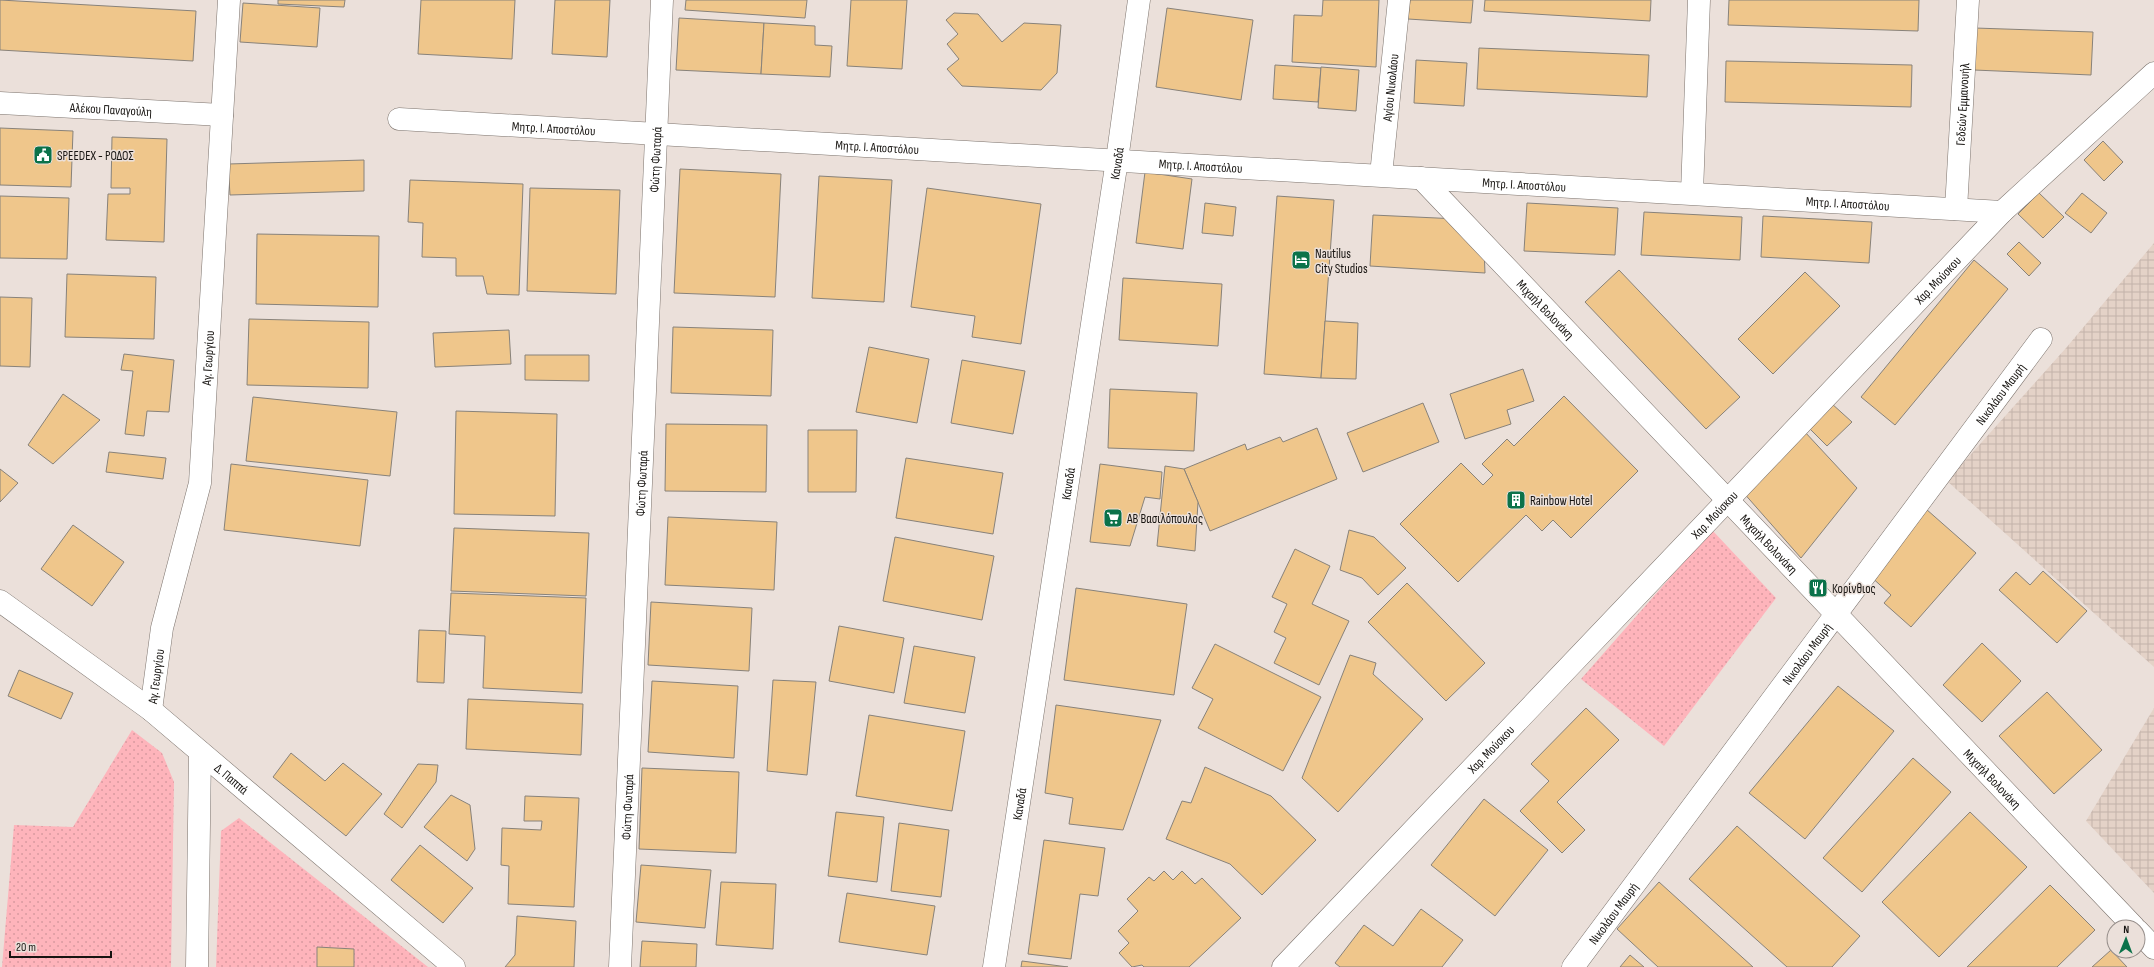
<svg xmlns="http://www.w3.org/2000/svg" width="2154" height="967" font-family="'Sofia Sans Condensed',sans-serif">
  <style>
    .industrial { fill: url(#industrial-grid) }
    .park { fill: url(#park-dots) }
    .building { fill: #efc68b; stroke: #88827a }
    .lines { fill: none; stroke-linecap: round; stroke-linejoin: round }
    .minor-casing { stroke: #7c736d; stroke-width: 23 }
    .tertiary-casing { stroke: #7c736d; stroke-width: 23 }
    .minor { stroke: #fff; stroke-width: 22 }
    .tertiary { stroke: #fff; stroke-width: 22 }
    .labels { text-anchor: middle; stroke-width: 3; stroke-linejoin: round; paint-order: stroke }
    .street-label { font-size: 13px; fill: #171411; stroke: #ebe0da }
    .poi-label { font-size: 13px; fill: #171411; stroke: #ebe0da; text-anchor: start }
  </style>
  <defs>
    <pattern id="industrial-grid" width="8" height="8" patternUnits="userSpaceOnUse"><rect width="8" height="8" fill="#e4d2c7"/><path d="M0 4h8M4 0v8" fill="none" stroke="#c3b3aa"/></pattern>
    <pattern id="park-dots" width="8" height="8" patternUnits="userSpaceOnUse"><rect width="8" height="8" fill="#feb4bb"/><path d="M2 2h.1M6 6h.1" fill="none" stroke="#d99aa0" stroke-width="1.8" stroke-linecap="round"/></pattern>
  </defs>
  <rect width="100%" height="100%" fill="#ebe0da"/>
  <g class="industrial">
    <polygon points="2154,243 2154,667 1947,481 2066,348"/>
    <polygon points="2154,708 2154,893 2086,821"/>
  </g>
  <g class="park">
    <polygon points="1712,530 1776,598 1664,746 1581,679"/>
    <polygon points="132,730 162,753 174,782 171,967 2,967 14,825 73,827"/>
    <polygon points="239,818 428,967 216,967 221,831"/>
  </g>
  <g class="building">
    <polygon points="0,0 196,11 193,61 0,50"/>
    <polygon points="278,0 345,0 344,7 278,4"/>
    <polygon points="421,0 515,0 512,59 418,54"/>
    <polygon points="555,0 610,0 607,57 552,54"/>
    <polygon points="686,0 807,0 805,18 685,10"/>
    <polygon points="851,0 907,0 902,69 847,66"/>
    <polygon points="1323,0 1379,0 1376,67 1292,62 1294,15 1322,16"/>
    <polygon points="1410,0 1473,0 1471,23 1408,19"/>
    <polygon points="1485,0 1651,0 1650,21 1484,11"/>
    <polygon points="1729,0 1919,0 1918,31 1728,25"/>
    <polygon points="243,3 320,8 317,47 240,42"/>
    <polygon points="1167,8 1253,20 1241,100 1156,87"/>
    <polygon points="954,13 978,14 1002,42 1024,23 1061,25 1057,73 1041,90 962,86 947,69 959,59 947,44 958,34 946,20"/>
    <polygon points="679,18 764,23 761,74 676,70"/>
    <polygon points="764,23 815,26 815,45 832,46 830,77 761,74"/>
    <polygon points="1975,28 2093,32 2091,75 1974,70"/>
    <polygon points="1479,48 1649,55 1647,97 1477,89"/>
    <polygon points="1416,60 1467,63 1464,106 1414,103"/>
    <polygon points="1726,61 1912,65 1911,107 1725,102"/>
    <polygon points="1275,65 1321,68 1318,102 1273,99"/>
    <polygon points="1321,67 1359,70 1356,111 1318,108"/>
    <polygon points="0,128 73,131 71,187 0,185"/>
    <polygon points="112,137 167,139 164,242 106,240 108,194 130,194 130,188 111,188"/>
    <polygon points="2103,141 2123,162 2104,181 2084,160"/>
    <polygon points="364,160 364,191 230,195 228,164"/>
    <polygon points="680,169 781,174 775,297 674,293"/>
    <polygon points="1145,172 1192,179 1183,249 1136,243"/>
    <polygon points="819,176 892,180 884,302 812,298"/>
    <polygon points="410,180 523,184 519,295 487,294 483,276 456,276 456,258 422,257 423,223 408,222"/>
    <polygon points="530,188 620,190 616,294 527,291"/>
    <polygon points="927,188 1041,204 1021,344 972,337 975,316 911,307"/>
    <polygon points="2039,193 2064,217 2043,238 2018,214"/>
    <polygon points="2082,193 2107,213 2091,233 2065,213"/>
    <polygon points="0,196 69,198 67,259 0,258"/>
    <polygon points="1277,196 1334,200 1321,378 1264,374"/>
    <polygon points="1205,203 1236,207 1233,236 1202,233"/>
    <polygon points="1527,203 1618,208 1615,255 1524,251"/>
    <polygon points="1644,212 1742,217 1740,260 1641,255"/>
    <polygon points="1373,215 1458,219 1484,249 1485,273 1370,266"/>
    <polygon points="1763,216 1872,222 1869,263 1761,257"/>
    <polygon points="257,234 379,236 378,307 256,304"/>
    <polygon points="2019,242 2041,263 2029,276 2007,254"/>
    <polygon points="1974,260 2008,289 1895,425 1861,397"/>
    <polygon points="1619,270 1740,397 1706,429 1585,302"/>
    <polygon points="1805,272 1840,306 1773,374 1738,339"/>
    <polygon points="67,274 156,277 154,339 65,337"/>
    <polygon points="1123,278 1222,284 1218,346 1119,340"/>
    <polygon points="0,297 32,298 30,367 0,366"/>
    <polygon points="249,319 369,322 368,388 247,385"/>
    <polygon points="1325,321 1358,323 1356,379 1321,378"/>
    <polygon points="673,327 773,330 771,396 671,393"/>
    <polygon points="509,330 511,364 435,367 433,333"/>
    <polygon points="869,347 929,359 917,423 856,412"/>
    <polygon points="124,354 174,360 169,412 147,411 144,436 125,434 133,371 121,370"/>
    <polygon points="525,355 589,355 589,381 525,380"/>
    <polygon points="962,360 1025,371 1013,434 951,423"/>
    <polygon points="1523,369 1534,401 1507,410 1511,424 1465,439 1450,394"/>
    <polygon points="1110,389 1197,393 1194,451 1108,448"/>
    <polygon points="63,394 100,420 53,464 28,445"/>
    <polygon points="1564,396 1638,471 1571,538 1553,520 1542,531 1526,515 1458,582 1400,524 1461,463 1483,485 1493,475 1482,464 1507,439 1514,446"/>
    <polygon points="253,397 397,412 390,476 246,461"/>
    <polygon points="1423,403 1439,442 1363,472 1347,433"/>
    <polygon points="1831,403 1852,422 1827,446 1807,426"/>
    <polygon points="456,411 557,414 555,516 454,514"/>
    <polygon points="666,424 767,425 766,492 665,491"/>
    <polygon points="1317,428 1337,479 1210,531 1184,469 1245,444 1247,450 1280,437 1283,442"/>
    <polygon points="808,430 857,430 856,492 808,492"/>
    <polygon points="1804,431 1857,488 1801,558 1742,491"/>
    <polygon points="109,452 166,458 163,479 106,472"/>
    <polygon points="906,458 1003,473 993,534 896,518"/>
    <polygon points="231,464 368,480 360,546 224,530"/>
    <polygon points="1100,464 1162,472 1160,499 1145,497 1130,546 1090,542"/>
    <polygon points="1165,466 1184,469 1198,502 1195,551 1157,546"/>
    <polygon points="0,469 18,483 0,502"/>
    <polygon points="1926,509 1976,553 1911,627 1884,603 1891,595 1868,574"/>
    <polygon points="668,517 777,522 774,590 665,585"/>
    <polygon points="73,525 124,562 92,606 41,569"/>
    <polygon points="454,528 589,533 586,596 451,591"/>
    <polygon points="1349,530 1374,537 1406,568 1378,595 1362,578 1340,570"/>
    <polygon points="895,537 994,556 982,620 883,601"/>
    <polygon points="1295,549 1330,566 1312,604 1349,621 1319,685 1274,663 1286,638 1274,632 1287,604 1272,597"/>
    <polygon points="2043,571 2087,611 2057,643 1999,590 2016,572 2030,585"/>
    <polygon points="1407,583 1485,663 1446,701 1368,622"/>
    <polygon points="1076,588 1187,604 1174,695 1064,680"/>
    <polygon points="451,593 586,598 582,693 483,688 485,636 449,634"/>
    <polygon points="651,602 752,608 749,671 648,665"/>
    <polygon points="839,626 904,638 894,693 829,681"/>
    <polygon points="419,630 446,631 444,683 417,682"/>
    <polygon points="1982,643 2021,681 1982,722 1943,685"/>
    <polygon points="1215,644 1321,697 1283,771 1198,728 1213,699 1192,688"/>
    <polygon points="914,646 975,657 965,713 904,703"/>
    <polygon points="1350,655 1376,663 1373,674 1423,719 1338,812 1302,778"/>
    <polygon points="19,670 73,693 61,719 8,696"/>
    <polygon points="773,680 816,682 807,775 767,771"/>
    <polygon points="652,681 738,686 734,758 648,752"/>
    <polygon points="1838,686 1894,731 1805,839 1749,793"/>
    <polygon points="2047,692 2102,750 2054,794 1999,736"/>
    <polygon points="468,699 583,704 581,755 466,749"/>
    <polygon points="1056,705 1161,720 1123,830 1069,824 1073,798 1045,793"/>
    <polygon points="1586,708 1619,740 1557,802 1585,830 1562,853 1520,811 1549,781 1531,764"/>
    <polygon points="869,715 965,731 952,811 856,796"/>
    <polygon points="291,753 325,781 343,763 382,794 346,836 273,777"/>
    <polygon points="1913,758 1951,792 1862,892 1823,858"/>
    <polygon points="418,764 438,765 436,782 402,828 384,814"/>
    <polygon points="1205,767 1271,796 1316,840 1262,895 1230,864 1166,839 1182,801 1191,803"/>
    <polygon points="642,768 739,772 736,853 639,849"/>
    <polygon points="451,795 470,805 475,849 467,861 424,827"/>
    <polygon points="525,796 579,798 574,907 508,904 509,866 501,865 502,828 541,830 542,821 524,821"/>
    <polygon points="1484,799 1548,850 1495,916 1431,865"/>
    <polygon points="836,812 884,817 877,882 828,876"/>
    <polygon points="1970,812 2027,867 1939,957 1882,902"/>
    <polygon points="899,823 949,830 941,897 891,891"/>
    <polygon points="1737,826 1860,936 1832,967 1787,967 1689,879"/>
    <polygon points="1044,840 1105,848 1098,896 1080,894 1071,959 1028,954"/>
    <polygon points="420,845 473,888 443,923 391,880"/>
    <polygon points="641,865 711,870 705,928 636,922"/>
    <polygon points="1164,871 1173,880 1182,871 1195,884 1202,878 1241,918 1189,967 1144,967 1142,965 1132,967 1119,953 1129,943 1118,931 1138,911 1127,899 1149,877 1154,881"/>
    <polygon points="721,882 776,884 773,949 716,945"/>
    <polygon points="1659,882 1753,967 1658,967 1617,929"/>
    <polygon points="2050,885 2095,930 2057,967 1967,967"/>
    <polygon points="847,893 935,906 927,955 839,942"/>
    <polygon points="1421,909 1463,940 1442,967 1340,967 1335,963 1364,925 1393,946"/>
    <polygon points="517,916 576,921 574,967 505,967 515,955"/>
    <polygon points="642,941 697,944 696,967 640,967"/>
    <polygon points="317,947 354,949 354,967 317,967"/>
    <polygon points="2111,950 2127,967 2092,967"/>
    <polygon points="1630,955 1644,967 1620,967"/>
    <polygon points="1022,961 1068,967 1021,967"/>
  </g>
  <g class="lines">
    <g class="minor-casing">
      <g id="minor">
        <path id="s1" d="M0,103L222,115"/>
        <path id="s2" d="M399,119L2002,212"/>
        <path id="s3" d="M1381,175L1399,0"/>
        <path id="s4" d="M1421,178L2134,927"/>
        <polyline points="1692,193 1699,0"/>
        <path id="s5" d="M1956,209L1968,0"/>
        <path id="s6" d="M0,601L151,710L454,967"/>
        <path id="s7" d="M151,710L162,628L200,483L229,0"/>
        <polyline points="2138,931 2154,948"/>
        <polyline points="197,967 200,752"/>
        <path id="s8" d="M620,967L662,0"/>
        <path id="s9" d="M1283,967L2002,212L2154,73"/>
        <path id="s10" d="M1573,967L2041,339"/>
      </g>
    </g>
    <g class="tertiary-casing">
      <g id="tertiary">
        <path id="s11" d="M994,967L1117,160L1139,0"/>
      </g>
    </g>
    <use href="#minor" class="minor"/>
    <use href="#tertiary" class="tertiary"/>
  </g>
  <defs>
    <g id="civic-square" transform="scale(1)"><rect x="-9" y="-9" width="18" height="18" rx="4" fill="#0b724a" stroke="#ebe0da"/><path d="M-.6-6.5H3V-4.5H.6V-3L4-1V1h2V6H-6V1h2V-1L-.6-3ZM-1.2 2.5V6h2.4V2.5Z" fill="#fff"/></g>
    <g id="hotel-square" transform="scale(1)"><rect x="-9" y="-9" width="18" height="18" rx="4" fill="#0b724a" stroke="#ebe0da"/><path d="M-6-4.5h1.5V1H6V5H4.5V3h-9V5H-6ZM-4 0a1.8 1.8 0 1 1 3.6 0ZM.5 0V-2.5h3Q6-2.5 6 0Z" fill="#fff"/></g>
    <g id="building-square" transform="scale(1)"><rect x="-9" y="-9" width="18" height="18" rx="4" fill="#0b724a" stroke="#ebe0da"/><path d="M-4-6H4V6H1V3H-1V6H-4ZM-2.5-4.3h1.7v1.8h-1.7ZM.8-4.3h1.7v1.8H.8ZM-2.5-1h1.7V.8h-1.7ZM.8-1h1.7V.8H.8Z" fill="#fff"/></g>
    <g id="supermarket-square" transform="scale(1)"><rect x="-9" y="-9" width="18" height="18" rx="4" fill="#0b724a" stroke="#ebe0da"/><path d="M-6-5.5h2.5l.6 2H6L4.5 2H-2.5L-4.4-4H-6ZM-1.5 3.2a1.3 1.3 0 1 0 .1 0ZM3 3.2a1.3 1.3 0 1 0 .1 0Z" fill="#fff"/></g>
    <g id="restaurant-square" transform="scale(1)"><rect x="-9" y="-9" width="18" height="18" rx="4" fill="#0b724a" stroke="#ebe0da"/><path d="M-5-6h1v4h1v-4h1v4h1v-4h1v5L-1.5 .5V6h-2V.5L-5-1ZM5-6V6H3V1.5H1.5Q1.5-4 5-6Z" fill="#fff"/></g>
  </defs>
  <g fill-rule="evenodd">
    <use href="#civic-square" x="43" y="155"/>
    <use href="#hotel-square" x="1301" y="260"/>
    <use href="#building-square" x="1516" y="500"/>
    <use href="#supermarket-square" x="1113" y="518"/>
    <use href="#restaurant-square" x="1818" y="588"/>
  </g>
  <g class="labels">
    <g class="street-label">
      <text dy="5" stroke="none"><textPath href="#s3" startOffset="88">Αγίου Νικολάου</textPath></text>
      <text dy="5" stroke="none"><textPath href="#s5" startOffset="105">Γεδεών Εμμανουήλ</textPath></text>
      <text dy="5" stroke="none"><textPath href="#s1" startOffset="111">Αλέκου Παναγούλη</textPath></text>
      <text dy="5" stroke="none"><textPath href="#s2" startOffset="155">Μητρ. Ι. Αποστόλου</textPath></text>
      <text dy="5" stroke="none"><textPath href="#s2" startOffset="479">Μητρ. Ι. Αποστόλου</textPath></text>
      <text dy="5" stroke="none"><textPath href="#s8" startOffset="808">Φώτη Φωταρά</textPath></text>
      <text dy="5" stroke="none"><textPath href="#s11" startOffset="813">Καναδά</textPath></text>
      <text dy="5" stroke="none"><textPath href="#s2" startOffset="803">Μητρ. Ι. Αποστόλου</textPath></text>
      <text dy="5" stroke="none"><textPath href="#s2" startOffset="1127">Μητρ. Ι. Αποστόλου</textPath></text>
      <text dy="5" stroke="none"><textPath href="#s2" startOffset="1451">Μητρ. Ι. Αποστόλου</textPath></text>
      <text dy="5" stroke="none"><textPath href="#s9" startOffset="949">Χαρ. Μούσκου</textPath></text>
      <text dy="5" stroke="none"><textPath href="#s4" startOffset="181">Μιχαήλ Βολονάκη</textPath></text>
      <text dy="5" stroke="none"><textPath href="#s7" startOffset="358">Αγ. Γεωργίου</textPath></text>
      <text dy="5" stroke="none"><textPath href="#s10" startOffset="715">Νικολάου Μαυρή</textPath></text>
      <text dy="5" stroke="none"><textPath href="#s8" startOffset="484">Φώτη Φωταρά</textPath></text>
      <text dy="5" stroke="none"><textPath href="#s11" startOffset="489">Καναδά</textPath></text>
      <text dy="5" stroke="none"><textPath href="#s9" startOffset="625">Χαρ. Μούσκου</textPath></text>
      <text dy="5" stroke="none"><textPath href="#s4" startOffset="505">Μιχαήλ Βολονάκη</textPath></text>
      <text dy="5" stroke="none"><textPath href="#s10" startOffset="391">Νικολάου Μαυρή</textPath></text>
      <text dy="5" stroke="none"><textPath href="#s7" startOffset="34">Αγ. Γεωργίου</textPath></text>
      <text dy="5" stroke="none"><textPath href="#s9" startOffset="301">Χαρ. Μούσκου</textPath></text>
      <text dy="5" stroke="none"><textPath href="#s6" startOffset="292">Δ. Παππά</textPath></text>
      <text dy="5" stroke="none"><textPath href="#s4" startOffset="829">Μιχαήλ Βολονάκη</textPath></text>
      <text dy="5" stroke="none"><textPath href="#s11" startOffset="165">Καναδά</textPath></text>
      <text dy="5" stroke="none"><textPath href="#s8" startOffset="160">Φώτη Φωταρά</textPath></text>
      <text dy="5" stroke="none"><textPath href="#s10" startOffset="67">Νικολάου Μαυρή</textPath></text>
    </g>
    <g class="poi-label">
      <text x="57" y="160">SPEEDEX - ΡΟΔΟΣ</text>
      <text x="1315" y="258">Nautilus<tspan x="1315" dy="15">City Studios</tspan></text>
      <text x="1530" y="505">Rainbow Hotel</text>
      <text x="1127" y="523">ΑΒ Βασιλόπουλος</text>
      <text x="1832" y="593">Κορίνθιος</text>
    </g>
  </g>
  <g transform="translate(2126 939) rotate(1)"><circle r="19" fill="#ebe0da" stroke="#968e8a"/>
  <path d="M0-3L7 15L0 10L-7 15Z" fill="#0b724a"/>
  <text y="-6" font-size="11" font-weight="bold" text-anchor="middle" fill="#171411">N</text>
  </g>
  <path d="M10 951v6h101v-6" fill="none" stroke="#171411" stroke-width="2"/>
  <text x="16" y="951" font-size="12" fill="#171411" stroke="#ebe0da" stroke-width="3" paint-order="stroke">20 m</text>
</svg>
